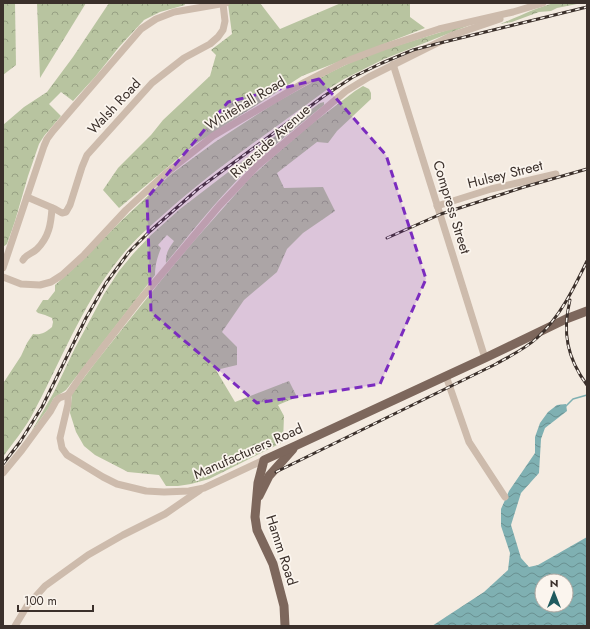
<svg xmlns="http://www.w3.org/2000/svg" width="590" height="629" font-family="Jost,sans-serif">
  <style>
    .forest { fill: url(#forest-crowns) }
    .water { fill: url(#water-waves); fill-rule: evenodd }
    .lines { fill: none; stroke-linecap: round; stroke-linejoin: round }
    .stream { stroke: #7fb0b2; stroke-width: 1.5 }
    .minor { stroke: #cdbbac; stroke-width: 7 }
    .major { stroke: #7d675c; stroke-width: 9 }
    .rail-casing { stroke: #3b302b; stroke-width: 3 }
    .rail { stroke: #fbf5ee; stroke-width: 1.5; stroke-dasharray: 4.5; stroke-linecap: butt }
    .marked { fill: #7b2cbf; fill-opacity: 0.2; stroke: #7b2cbf; stroke-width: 3; stroke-dasharray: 8 5; stroke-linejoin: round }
    .labels { text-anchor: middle; stroke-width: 3.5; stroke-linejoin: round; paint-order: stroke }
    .street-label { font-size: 14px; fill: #3b302b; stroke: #fbf5ee }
  </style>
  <defs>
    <pattern id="forest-crowns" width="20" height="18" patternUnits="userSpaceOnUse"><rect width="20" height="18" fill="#b8c4a0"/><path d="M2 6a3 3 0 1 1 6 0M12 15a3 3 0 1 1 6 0" fill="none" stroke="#97a083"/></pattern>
    <pattern id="water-waves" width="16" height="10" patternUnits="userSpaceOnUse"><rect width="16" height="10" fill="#7fb0b2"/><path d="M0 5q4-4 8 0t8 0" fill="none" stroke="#699091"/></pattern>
  </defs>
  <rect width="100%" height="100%" fill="#f4ebe1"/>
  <g class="forest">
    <polygon points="3,3 15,3 16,65 3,75"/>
    <polygon points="37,3 86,3 40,78"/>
    <polygon points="109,3 184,3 185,5 160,12 144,20 119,47 95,77 73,101 61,92 49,104 61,116 44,136 39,144 28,176 15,221 7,244 3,247 3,125 24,107 47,92 73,57"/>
    <polygon points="236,3 260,3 280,29 341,3 410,3 410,17 425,28 302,76 194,145 119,208 103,190 118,168 151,135 163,120 210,76 216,55 211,50 232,34 228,4"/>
    <path d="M554,3H582L557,8L551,11L539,12L512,22L500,24C518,17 535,8 554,3Z"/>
    <path d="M470,25L384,59L344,79L325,91C271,131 214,169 164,214C148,228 132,242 119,259C81,306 60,364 31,417C23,431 12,444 3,457V386L4,382L21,356L27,343L33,334C41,335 45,333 52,327L53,322L52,318L45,315L38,313L36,311L43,300H48L55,291V285L74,268L120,222L170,175L215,142L244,123L275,103L331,72L356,60L383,50L451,29Z"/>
    <polygon points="363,86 369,89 371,93 371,99 337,131 328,143 317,142 277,173 284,188 323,187 335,211 303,233 287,249 277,272 244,300 222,332 237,347 237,365 216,370 235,402 289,381 297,397 278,405 284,416 283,442 209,479 191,484 178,486 166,486 159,475 128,472 95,455 84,446 76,432 70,413 72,394 95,363 163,278 193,242 249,179 273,157 309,126 355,91"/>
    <path d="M324,102V105C296,128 266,151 240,177C214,204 190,234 166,263C165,254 169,248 174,241L167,235L158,245L161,248C157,258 155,265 155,275L66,390L54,398L48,409L31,432L54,392L75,348L104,294L119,271L133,254L151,235L180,209L283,130L320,103Z"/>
  </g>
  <path class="water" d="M566,404L567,411L545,428L541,439L539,473L521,493L511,525L521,558L529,567L538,565L587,537V626H432L484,592L508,570L510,553L501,526V509L509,491L535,453V437L540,423L548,412L557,405ZM542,581H566V605H542Z"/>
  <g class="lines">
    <polyline class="stream" points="566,406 573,399 587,395"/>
    <g class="minor">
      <polyline points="393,64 485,358"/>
      <polyline points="27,197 55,209 62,213 66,212 70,205 82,167 87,155 152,83 184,58 210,44 218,37 223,30 225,21 223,4"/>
      <polyline points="437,206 491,189 556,174"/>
      <path d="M23,260C26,254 32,254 37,249C49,237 51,224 52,208"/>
      <polyline points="3,268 44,146 47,139 53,131 141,29 156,19 174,12 226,3"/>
      <polyline points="3,277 21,284 40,285 51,282 62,275 84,255 126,210 165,174 213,136 305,82 344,62 384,47 439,29 513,12 543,3"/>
      <polyline points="446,376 469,442 505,497"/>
      <polyline points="68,395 83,373 139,301 219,206 257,166 346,91 369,77 453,35 500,19"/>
      <polyline points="68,395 68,404 60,438 62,448 67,455 103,477 117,484 146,491 164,492 189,491 204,488 264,460"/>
      <polyline points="3,473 22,450 50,412 56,401 59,398 68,395"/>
      <polyline points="15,626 27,606 45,586 88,555 123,535 165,514 200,490"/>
    </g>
    <g class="major">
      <polyline points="259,496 269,476 293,449"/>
      <polyline points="285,626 284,606 273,564 257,530 255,517 258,483 264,460 295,446 446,376 485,358 566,319 587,311"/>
    </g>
    <g class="rail-casing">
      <g id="rail">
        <polyline points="387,238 441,214 524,187 587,169"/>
        <path d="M570,300C562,332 567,358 587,385"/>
        <polyline points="3,464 20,442 42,407 86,318 106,283 129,252 149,232 198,189 324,96 353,77 382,63 413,50 436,44 587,7"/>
        <path d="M276,472L496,364C510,356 525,349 537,338C560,317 574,288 587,261"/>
      </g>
    </g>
    <use href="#rail" class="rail"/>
  </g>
  <path class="marked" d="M319,79L386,155L426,279L380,384L257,403L151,312L147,198L228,102Z"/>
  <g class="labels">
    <g class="street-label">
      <text transform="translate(245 103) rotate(-31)" y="5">Whitehall Road</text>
      <text transform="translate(114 106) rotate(-47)" y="5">Walsh Road</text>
      <text transform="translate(270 141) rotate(-42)" y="5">Riverside Avenue</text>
      <text transform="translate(505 174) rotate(-14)" y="5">Hulsey Street</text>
      <text transform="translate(452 207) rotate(73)" y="5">Compress Street</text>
      <text transform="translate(248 451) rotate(-24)" y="5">Manufacturers Road</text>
      <text transform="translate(282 550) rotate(72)" y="5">Hamm Road</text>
    </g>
  </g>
  <rect width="590" height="629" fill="none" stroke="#3b302b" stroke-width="8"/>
  <g transform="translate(554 593)"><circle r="19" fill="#fbf5ee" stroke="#aea6a0"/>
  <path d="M0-3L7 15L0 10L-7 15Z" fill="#1f5a5e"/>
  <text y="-6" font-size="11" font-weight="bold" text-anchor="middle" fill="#3b302b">N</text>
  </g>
  <path d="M18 605v6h75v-6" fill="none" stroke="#3b302b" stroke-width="2"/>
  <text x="24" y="605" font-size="12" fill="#3b302b" stroke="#fbf5ee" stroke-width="3" paint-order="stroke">100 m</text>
</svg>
